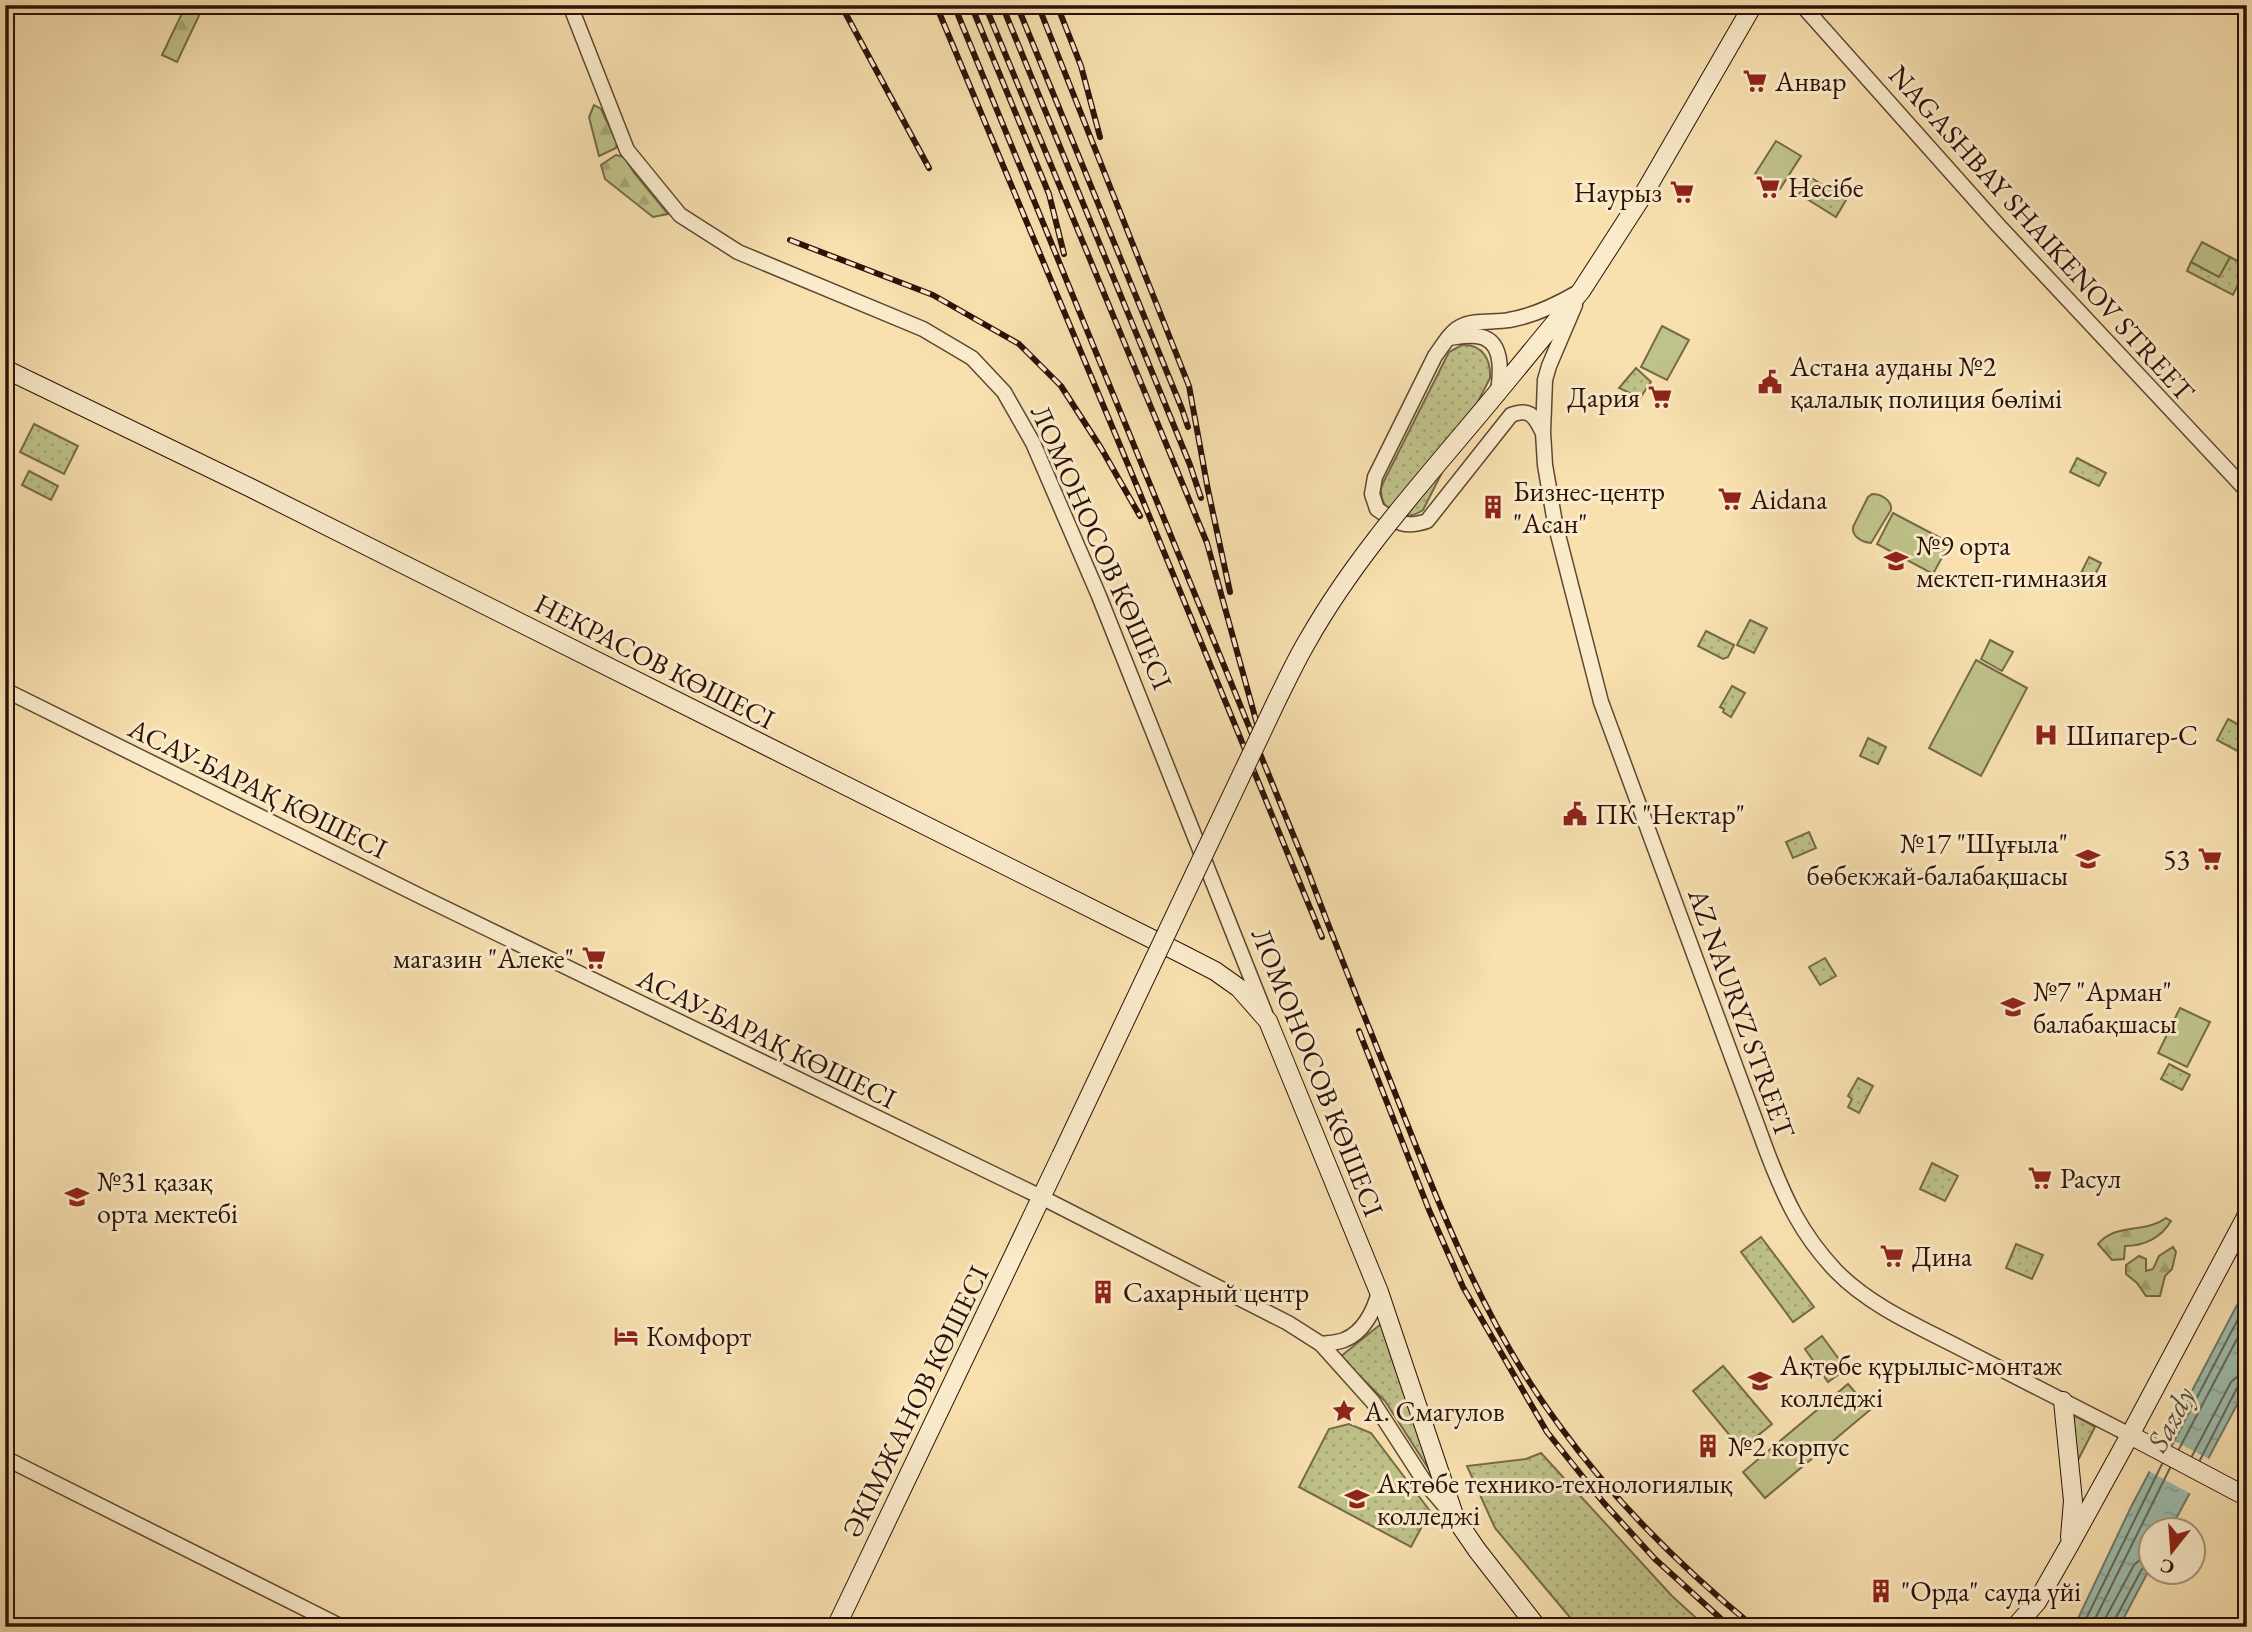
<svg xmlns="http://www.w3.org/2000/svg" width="2252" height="1632" font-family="'EB Garamond',serif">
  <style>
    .green { fill: url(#green-dots); stroke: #766a48; stroke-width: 2 }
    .forest { fill: url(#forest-firs); stroke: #766a48; stroke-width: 2 }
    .pitch { fill: #bfc289; stroke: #766a48; stroke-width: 2 }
    .water { fill: url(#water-ripples); stroke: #70796b; stroke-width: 2 }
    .pier { fill: #f8e0af }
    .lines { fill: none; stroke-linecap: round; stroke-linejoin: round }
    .shore { stroke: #64685a; stroke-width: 2 }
    .tertiary-casing { stroke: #5f4632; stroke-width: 17 }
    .secondary-casing { stroke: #2c1208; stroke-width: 20 }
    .tertiary { stroke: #faebcb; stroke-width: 14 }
    .secondary { stroke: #faebcb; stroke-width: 18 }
    .rail-casing { stroke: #2c1208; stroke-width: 6 }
    .rail { stroke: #faebcb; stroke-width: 3.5; stroke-dasharray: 10; stroke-linecap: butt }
    .secondary-bridge-casing { stroke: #2c1208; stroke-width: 20; stroke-linecap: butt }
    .secondary-bridge { stroke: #faebcb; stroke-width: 18 }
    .labels { text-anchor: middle; stroke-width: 6; stroke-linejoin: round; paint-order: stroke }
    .poi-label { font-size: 28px; fill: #2c1208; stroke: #faebcb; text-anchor: start }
    .street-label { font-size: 28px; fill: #2c1208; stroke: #faebcb }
    .water-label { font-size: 30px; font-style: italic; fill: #544e42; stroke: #faebcb }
  </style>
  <defs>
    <pattern id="green-dots" width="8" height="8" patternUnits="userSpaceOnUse" patternTransform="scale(1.75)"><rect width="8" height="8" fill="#bfc289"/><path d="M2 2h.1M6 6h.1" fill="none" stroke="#a4a675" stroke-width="1.8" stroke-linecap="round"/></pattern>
    <pattern id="forest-firs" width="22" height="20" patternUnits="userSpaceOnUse" patternTransform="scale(1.75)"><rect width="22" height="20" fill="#bfc289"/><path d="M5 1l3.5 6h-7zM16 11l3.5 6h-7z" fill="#a4a675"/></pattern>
    <pattern id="water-ripples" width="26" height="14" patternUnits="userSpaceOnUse" patternTransform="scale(1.75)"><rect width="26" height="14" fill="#9dbdad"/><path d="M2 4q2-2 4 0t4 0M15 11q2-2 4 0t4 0" fill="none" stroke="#87a193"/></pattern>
  </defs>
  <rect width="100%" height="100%" fill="#f8e0af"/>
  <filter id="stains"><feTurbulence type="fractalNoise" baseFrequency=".00286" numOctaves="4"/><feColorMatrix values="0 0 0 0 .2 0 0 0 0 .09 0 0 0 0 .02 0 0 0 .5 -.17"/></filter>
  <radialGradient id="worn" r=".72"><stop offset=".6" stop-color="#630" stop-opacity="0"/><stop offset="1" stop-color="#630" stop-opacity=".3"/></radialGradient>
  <g class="green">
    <polygon points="1810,177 1846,200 1836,217 1799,194"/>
    <polygon points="2230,257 2247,266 2233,295 2187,271 2191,262 2219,277"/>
    <path d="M1462,345C1483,344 1491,360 1490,378L1423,510C1403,524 1379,512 1381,487L1449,352Z"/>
    <polygon points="1636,368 1651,382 1640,398 1619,388"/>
    <polygon points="34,424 78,446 64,474 20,452"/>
    <polygon points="2077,458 2106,473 2099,486 2070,472"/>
    <polygon points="29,471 58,486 51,500 22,485"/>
    <polygon points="2089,557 2101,563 2090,585 2078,579"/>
    <polygon points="1750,620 1767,628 1754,653 1737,645"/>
    <polygon points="1706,631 1734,645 1728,657 1723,659 1698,646"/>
    <polygon points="1732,686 1745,693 1731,717 1723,712 1724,709 1720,707"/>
    <polygon points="2228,719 2247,729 2247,756 2217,740"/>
    <polygon points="1868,738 1886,747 1878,764 1860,756"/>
    <polygon points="1809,832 1816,848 1793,858 1786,842"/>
    <polygon points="1825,958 1836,976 1820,985 1809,967"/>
    <polygon points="2169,1064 2190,1075 2182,1090 2161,1079"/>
    <polygon points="1858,1078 1873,1086 1859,1113 1848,1107 1852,1099 1848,1096"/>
    <polygon points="1932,1163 1958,1176 1945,1201 1920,1189"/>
    <polygon points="1761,1237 1814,1307 1793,1322 1741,1252"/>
    <polygon points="2016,1244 2043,1255 2032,1279 2006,1268"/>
    <polygon points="1381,1324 1441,1488 1385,1401 1340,1357"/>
    <polygon points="1723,1366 1772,1424 1741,1449 1693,1391"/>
    <polygon points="2068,1412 2095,1427 2076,1464"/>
    <polygon points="1349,1424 1371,1433 1430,1511 1411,1547 1299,1487 1329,1429"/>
    <polygon points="1541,1453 1672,1596 1706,1627 1578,1627 1495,1528 1467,1466 1526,1459"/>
  </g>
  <g class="forest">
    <polygon points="186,5 204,5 177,62 162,55"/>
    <polygon points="594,105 601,109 617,143 616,148 599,156 589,117"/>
    <polygon points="616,155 624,157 635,174 668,214 653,217 605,179 601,165"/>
    <path d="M2166,1218L2171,1221C2161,1238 2144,1246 2125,1246L2124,1259L2112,1260L2098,1244C2117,1222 2145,1234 2166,1218Z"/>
    <polygon points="2173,1247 2176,1252 2172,1269 2165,1276 2160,1296 2146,1296 2137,1283 2126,1274 2126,1265 2139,1256 2146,1259 2146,1271 2153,1269 2159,1256"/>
  </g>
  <g class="pitch">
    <polygon points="1776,141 1801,156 1780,189 1755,174"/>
    <polygon points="2202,242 2230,257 2219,277 2191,262"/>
    <polygon points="1662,326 1689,340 1667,380 1641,367"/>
    <path d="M1872,494C1881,494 1892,500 1891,510L1871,543C1862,542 1852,537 1853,527L1868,497Z"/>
    <polygon points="1893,513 1950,543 1933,574 1877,544"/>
    <polygon points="1990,640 2013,652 2002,671 1981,659"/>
    <polygon points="1976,660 2027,688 1981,776 1929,748"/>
    <polygon points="2180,1008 2210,1022 2187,1067 2158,1053"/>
    <polygon points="1822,1336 1846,1369 1828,1382 1805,1349"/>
    <polygon points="1848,1384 1870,1410 1765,1498 1743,1472"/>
  </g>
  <polygon class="water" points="2247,1286 2247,1386 2170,1530 2150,1530 2150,1568 2119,1627 2074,1627 2131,1507"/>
  <polygon class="pier" points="2165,1436 2211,1460 2193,1495 2147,1470"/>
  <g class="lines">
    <g class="shore">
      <polyline points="2172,1445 2247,1302"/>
      <polyline points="2179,1449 2247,1320"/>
      <polyline points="2192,1456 2231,1382 2237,1377 2247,1375"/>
      <polyline points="2200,1460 2237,1388 2241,1385 2247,1384"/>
      <polyline points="2082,1627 2162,1464"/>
      <polyline points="2091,1627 2170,1468"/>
      <polyline points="2105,1627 2106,1617 2134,1565 2142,1558 2150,1556"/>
      <polyline points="2113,1627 2114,1621 2142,1569 2150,1565"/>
    </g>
    <g class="tertiary-casing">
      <g id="tertiary">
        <polyline points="570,5 627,150 680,215 738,252 923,329 972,358 1004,392 1033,443 1099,596 1265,1013"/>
        <polyline points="1802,5 1998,225 2247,491"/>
        <path d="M1575,305L1549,366L1545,380L1543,432L1545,465L1555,523L1601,702L1767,1152C1785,1199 1801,1234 1836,1271C1871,1307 1920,1327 1964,1350C2019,1378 2075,1407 2130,1435"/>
        <path d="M1448,338C1457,337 1467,335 1476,336C1504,338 1501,372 1498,391"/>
        <path d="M1542,431C1534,415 1529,408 1511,415L1427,521C1404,529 1396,522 1377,509L1372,494L1375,477L1435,356C1442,347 1449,333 1460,327C1474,319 1494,323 1509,320C1533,316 1554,306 1575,294"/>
        <polyline points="5,690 424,898 1041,1197 1288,1323 1321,1344 1373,1402 1426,1484 1450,1512"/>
        <path d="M1321,1344C1328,1343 1337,1343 1344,1340C1363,1333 1374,1311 1379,1292"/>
        <polyline points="5,1458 342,1627"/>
      </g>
    </g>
    <g class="secondary-casing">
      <g id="secondary">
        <polyline points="5,369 251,488 1182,954 1215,971 1239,988 1268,1021 1379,1292 1455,1518 1477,1550 1537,1627"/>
        <polyline points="1497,393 1581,291 1643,195 1753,5"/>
        <polyline points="2063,1401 2073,1501 2070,1537"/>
        <polyline points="2130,1435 2247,1497"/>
        <polyline points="836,1627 1061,1156"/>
        <polyline points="2015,1627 2037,1602 2070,1544 2130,1435 2247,1215"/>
      </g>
    </g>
    <use href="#tertiary" class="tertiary"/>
    <use href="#secondary" class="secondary"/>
    <g class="rail-casing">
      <g id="rail">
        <polyline points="841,5 929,168"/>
        <polyline points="936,5 1134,479 1322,937"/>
        <path d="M954,5L1308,871C1336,947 1367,1022 1397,1098C1441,1211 1486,1327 1559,1425C1614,1501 1682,1568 1754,1627"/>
        <polyline points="971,5 1049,194 1064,254"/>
        <polyline points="985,5 1207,543 1257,724"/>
        <polyline points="1002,5 1190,465 1201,498"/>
        <polyline points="1017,5 1182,409 1188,427"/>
        <polyline points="1038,5 1189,386 1208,490 1230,592"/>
        <polyline points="1057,5 1081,66 1100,137"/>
        <polyline points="790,240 933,295 1019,344 1061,386 1101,448 1140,516"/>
        <polyline points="1359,1031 1429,1210 1463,1287 1547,1432 1603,1502 1655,1559 1730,1627"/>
      </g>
    </g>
    <use href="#rail" class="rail"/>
    <g class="secondary-bridge-casing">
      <path id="secondary-bridge" d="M1061,1156L1276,702C1286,682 1296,660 1308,640C1359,550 1432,472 1497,393"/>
    </g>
    <use href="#secondary-bridge" class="secondary-bridge"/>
  </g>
  <defs>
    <g id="supermarket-bare" transform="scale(1.89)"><path d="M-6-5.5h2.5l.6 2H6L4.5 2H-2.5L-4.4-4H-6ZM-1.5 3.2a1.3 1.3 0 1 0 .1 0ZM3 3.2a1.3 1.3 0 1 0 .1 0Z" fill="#8f2418" stroke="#faebcb" stroke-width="2.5" paint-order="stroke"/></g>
    <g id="civic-bare" transform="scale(1.89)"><path d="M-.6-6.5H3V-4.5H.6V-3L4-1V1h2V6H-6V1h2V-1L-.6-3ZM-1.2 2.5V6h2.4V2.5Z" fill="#8f2418" stroke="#faebcb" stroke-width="2.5" paint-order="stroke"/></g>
    <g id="building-bare" transform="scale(1.89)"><path d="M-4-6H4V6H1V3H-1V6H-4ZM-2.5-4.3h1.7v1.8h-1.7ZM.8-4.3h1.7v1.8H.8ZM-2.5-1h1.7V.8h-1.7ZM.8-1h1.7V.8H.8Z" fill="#8f2418" stroke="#faebcb" stroke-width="2.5" paint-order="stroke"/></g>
    <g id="school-bare" transform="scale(1.89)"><path d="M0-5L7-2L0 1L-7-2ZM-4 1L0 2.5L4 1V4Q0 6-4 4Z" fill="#8f2418" stroke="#faebcb" stroke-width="2.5" paint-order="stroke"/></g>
    <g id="hospital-bare" transform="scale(1.89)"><path d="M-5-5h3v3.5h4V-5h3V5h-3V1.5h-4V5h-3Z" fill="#8f2418" stroke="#faebcb" stroke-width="2.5" paint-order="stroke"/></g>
    <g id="hotel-bare" transform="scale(1.89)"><path d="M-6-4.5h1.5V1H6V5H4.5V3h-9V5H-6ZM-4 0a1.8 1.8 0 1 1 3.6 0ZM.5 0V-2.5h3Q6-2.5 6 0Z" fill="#8f2418" stroke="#faebcb" stroke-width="2.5" paint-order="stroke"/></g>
    <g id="university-bare" transform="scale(1.89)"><path d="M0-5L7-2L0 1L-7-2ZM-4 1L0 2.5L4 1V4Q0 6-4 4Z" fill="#8f2418" stroke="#faebcb" stroke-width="2.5" paint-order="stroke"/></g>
    <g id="sight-bare" transform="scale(1.89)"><path d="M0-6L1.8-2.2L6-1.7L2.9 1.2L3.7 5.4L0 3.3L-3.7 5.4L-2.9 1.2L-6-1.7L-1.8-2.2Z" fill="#8f2418" stroke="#faebcb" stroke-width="2.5" paint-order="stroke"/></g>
  </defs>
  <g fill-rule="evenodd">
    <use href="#supermarket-bare" x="1755" y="81"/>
    <use href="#supermarket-bare" x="1768" y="187"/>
    <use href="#supermarket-bare" x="1682" y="192"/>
    <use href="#civic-bare" x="1770" y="382"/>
    <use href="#supermarket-bare" x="1660" y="397"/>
    <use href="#supermarket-bare" x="1730" y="499"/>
    <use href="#building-bare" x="1493" y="507"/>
    <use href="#school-bare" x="1896" y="561"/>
    <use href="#hospital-bare" x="2046" y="735"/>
    <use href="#civic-bare" x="1575" y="814"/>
    <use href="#school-bare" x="2088" y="859"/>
    <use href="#supermarket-bare" x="2210" y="859"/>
    <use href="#supermarket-bare" x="594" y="958"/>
    <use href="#school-bare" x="2013" y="1007"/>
    <use href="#supermarket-bare" x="2040" y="1178"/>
    <use href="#school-bare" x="77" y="1197"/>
    <use href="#supermarket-bare" x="1892" y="1256"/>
    <use href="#building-bare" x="1103" y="1292"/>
    <use href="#hotel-bare" x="626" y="1336"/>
    <use href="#university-bare" x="1760" y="1381"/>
    <use href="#sight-bare" x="1344" y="1411"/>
    <use href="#building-bare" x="1708" y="1446"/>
    <use href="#university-bare" x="1357" y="1499"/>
    <use href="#building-bare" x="1881" y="1591"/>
  </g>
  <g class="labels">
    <g class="poi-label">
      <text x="1775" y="91">Анвар</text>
      <text x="1788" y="197">Несібе</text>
      <text x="1662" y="202" text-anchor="end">Наурыз</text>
      <text x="1790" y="376">Астана ауданы №2<tspan x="1790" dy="32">қалалық полиция бөлімі</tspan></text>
      <text x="1640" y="407" text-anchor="end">Дария</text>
      <text x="1513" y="501">Бизнес-центр<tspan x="1513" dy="32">"Асан"</tspan></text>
      <text x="1750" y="509">Aidana</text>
      <text x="1916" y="555">№9 орта<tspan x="1916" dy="32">мектеп-гимназия</tspan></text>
      <text x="2066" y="745">Шипагер-С</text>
      <text x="1595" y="824">ПК "Нектар"</text>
      <text x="2068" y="853" text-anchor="end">№17 "Шұғыла"<tspan x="2068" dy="32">бөбекжай-балабақшасы</tspan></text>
      <text x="2190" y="869" text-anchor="end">53</text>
      <text x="574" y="968" text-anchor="end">магазин "Алеке"</text>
      <text x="2033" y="1001">№7 "Арман"<tspan x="2033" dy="32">балабақшасы</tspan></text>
      <text x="2060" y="1188">Расул</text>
      <text x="97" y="1191">№31 қазақ<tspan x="97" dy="32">орта мектебі</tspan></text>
      <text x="1912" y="1266">Дина</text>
      <text x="1123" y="1302">Сахарный центр</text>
      <text x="646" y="1346">Комфорт</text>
      <text x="1780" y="1375">Ақтөбе құрылыс-монтаж<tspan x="1780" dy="32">колледжі</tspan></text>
      <text x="1364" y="1421">А. Смагулов</text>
      <text x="1728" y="1456">№2 корпус</text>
      <text x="1377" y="1493">Ақтөбе технико-технологиялық<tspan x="1377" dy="32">колледжі</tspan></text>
      <text x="1901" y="1601">"Орда" сауда үйі</text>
    </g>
    <g class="street-label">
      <text transform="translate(2042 233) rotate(48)" y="10">NAGASHBAY SHAIKENOV STREET</text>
      <text transform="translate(1102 547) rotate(66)" y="10">ЛОМОНОСОВ КӨШЕСІ</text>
      <text transform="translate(655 661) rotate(27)" y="10">НЕКРАСОВ КӨШЕСІ</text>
      <text transform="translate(258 788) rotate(26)" y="10">АСАУ-БАРАҚ КӨШЕСІ</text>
      <text transform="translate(1742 1013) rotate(70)" y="10">AZ NAURYZ STREET</text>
      <text transform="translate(767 1038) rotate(26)" y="10">АСАУ-БАРАҚ КӨШЕСІ</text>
      <text transform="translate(1318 1072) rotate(68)" y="10">ЛОМОНОСОВ КӨШЕСІ</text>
      <text transform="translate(915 1401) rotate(-64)" y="10">ӘКІМЖАНОВ КӨШЕСІ</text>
    </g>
    <g class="water-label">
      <text transform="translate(2171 1419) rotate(-62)" y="10">Sazdy</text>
    </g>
  </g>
  <rect width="2252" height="1632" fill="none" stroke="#f8e0af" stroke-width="28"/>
  <rect x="7" y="7" width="2238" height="1618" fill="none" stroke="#2c1208" stroke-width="3.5"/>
  <rect x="14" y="14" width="2224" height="1604" fill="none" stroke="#2c1208" stroke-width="2"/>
  <g transform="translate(2172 1551) rotate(197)"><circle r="33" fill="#faebcb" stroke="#a8947d" stroke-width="2"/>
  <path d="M0-5L12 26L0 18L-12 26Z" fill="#8f2418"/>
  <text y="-10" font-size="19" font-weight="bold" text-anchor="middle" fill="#2c1208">С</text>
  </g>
  <rect width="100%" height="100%" filter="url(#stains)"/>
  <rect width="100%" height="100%" fill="url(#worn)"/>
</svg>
